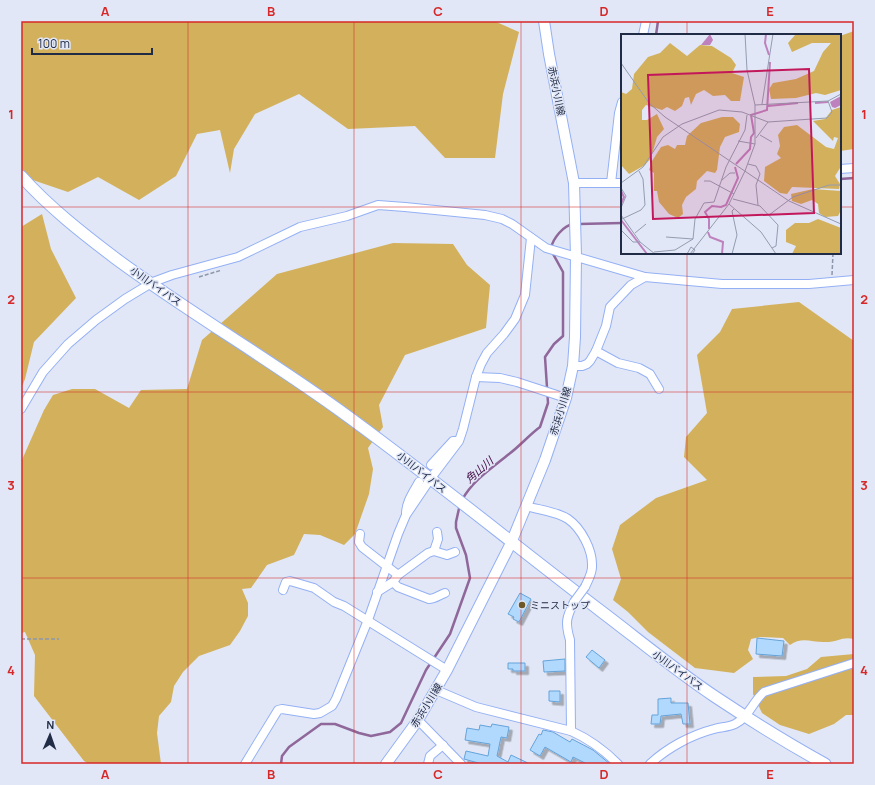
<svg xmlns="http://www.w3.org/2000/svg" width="875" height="785" font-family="Manrope,'Noto Sans JP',sans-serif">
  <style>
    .forest { fill: #d3b05c }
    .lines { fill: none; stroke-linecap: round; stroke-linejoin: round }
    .stream { stroke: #8f679a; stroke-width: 2.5 }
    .building { fill: #b1d8fd; stroke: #64a3da; filter: url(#shadow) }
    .minor-casing { stroke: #94b0f5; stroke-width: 10 }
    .major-casing { stroke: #94b0f5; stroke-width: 12 }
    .highway-casing { stroke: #94b0f5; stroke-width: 13 }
    .path { stroke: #8e96aa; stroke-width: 1.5; stroke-dasharray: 4 2; stroke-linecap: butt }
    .minor { stroke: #fff; stroke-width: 8 }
    .major { stroke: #fff; stroke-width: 10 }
    .highway { stroke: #fff; stroke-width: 11 }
    .minor-bridge-casing { stroke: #94b0f5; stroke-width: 10; stroke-linecap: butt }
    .minor-bridge { stroke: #fff; stroke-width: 8 }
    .grid { fill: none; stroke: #d62828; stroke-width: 1; stroke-opacity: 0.55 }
    .poi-dot { fill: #6d5827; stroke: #e1e7f6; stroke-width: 1.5 }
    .labels { text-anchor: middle; stroke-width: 3; stroke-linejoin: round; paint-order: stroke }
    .street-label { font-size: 10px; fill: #202b46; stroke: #e1e7f6 }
    .poi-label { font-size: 10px; fill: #202b46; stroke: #e1e7f6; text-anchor: start }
    .water-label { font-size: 11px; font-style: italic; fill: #450c46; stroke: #e1e7f6 }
    .inset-river { fill: none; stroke: #be81be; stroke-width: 2 }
    .inset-road { fill: none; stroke: #949cb0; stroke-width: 1 }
    .view { fill: #c2185b; fill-opacity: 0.15; stroke: #c2185b; stroke-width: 2 }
    .inset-edge { fill: none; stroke: #202b46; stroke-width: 2 }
    .neatline { fill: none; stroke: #d62828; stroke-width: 1.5 }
    .grid-label { font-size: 13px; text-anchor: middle; font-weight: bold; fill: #d62828 }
  </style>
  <defs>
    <filter id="shadow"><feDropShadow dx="3.5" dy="3.5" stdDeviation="0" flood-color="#0004"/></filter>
  </defs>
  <rect width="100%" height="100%" fill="#e1e7f6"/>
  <g class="forest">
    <polygon points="21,21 494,21 519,32 503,94 495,158 445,158 415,126 348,129 299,94 255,114 234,149 230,173 220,130 197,134 176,176 139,200 98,177 68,192 21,176"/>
    <polygon points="854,31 854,149 840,151 840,36"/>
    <polygon points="42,214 51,249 76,298 34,342 25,379 21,389 21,227"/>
    <polygon points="393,243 453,244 467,265 490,285 486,328 405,355 379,405 383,427 368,448 373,469 369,494 355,534 344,545 320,535 304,534 294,555 267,565 251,588 242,589 248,603 248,616 240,631 230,645 199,656 183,672 174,686 171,702 159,716 157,733 161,764 89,764 84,761 34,696 35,655 25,632 21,633 21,462 44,410 53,395 72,389 95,389 129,408 141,390 187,389 202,340 277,274"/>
    <path d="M799,302L854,341V639C843,636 837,642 826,642C813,643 802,636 790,645L783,638L760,637L751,639L748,650L753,659L734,673L695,668L648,632L628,612L613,600L621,579L612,549L620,525L656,498L707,480L684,457L686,437L707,413L697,355L720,332L732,309Z"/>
    <polygon points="854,654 854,715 846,715 834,724 809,734 780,725 762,713 753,694 753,677 786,676 807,669 821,657"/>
  </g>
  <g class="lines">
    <g class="stream">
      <polyline points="656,35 658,21"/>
      <polyline points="840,179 854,178"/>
      <polyline points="579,224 622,223"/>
      <path d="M551,248C553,239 563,225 574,224"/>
      <path d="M462,500C473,480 492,468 509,454C520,446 529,435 540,427L548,403L545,357L554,344L563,336V272L552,252"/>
      <polyline points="281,764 282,756 289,747 321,724 335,724 359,733 371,736 390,732 401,723 426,670 450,634 470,578 466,555 456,528 456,522 460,504"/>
    </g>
  </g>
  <g class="building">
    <polygon points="520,593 531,599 519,622 513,619 514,617 508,614"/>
    <polygon points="757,638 784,641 782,656 756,654"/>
    <polygon points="592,650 605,660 599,668 586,657"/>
    <polygon points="565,659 565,671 544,672 543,661"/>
    <polygon points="508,663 525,663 525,671 513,671 513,669 508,669"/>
    <polygon points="549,691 560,691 560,702 549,701"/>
    <polygon points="671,698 671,703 688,703 690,724 683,724 681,714 661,716 660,724 651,724 652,715 658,715 658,699"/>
    <polygon points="492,724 509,727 507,738 501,737 497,756 508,762 511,755 530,764 482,764 464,759 466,751 488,756 490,744 465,740 467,728 479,730 480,725 491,727"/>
    <polygon points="543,730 553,732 570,742 572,739 593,750 610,764 587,764 573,757 571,762 545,747 540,756 530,750 539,734 541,735"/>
  </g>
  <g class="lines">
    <g class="minor-casing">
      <g id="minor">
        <polyline points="643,35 646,21"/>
        <polyline points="840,169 854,168"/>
        <polyline points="574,183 622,183"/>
        <polyline points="611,183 619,113 622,102"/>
        <polyline points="596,351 618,363 639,368 650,374 659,389"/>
        <polyline points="573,366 582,366 587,364 590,361 596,351 606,326 610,307 631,285 645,277 722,284 809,284 854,280"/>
        <polyline points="476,377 500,378 517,382 566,398"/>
        <polyline points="21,409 43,372 68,344 96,320 125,299 153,282 172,275 238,257 300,227 347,216 378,205 405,207 485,215 502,219 512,224 546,248 645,277"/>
        <polyline points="431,465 453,441 456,441"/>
        <path d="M526,506C539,510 556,511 568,519C581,528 593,550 592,567C592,574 588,580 585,587"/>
        <path d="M406,514C406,502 413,493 419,482"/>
        <polyline points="360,534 359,542 362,547 398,575"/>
        <polyline points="434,551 438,539 437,532"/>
        <path d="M393,582L398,587L429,599C435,599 439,595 445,593"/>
        <polyline points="283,590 286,582 290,581 314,588 334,602 344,606 447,670"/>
        <polyline points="377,592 393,582 398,575 428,553 434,551 447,555 455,552"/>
        <path d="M436,690L476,707L571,731C589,739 604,750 618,764"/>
        <polyline points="418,720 461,764"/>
        <path d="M571,731L570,640C565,623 566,618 574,602"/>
        <polyline points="245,764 278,710 282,709 314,714 320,713 332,706 336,699 368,620 398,534 406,515 431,478 459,441 463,429 476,377 481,364 487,353 504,334 515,319 525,295 531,238"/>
        <polyline points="428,764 430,756 443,745"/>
        <path d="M650,764C667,748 691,735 714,729C721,727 729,727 735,724C749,717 753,701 764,692L854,663"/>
      </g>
    </g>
    <g class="major-casing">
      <polyline id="major" points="386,764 418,720 447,670 511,543 545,460 566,398 573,366 575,337 576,256 574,183 549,54 544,21"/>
    </g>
    <g class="highway-casing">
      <path id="highway" d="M21,176C49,207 82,233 115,258C188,312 266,357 339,410C429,475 514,545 602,612C639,640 675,670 714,696C750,720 787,743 825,764"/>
    </g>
    <g class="path">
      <polyline points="832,275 833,253"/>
      <polyline points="199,277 222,270"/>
      <polyline points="21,639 59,639"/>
    </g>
    <use href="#minor" class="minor"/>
    <use href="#major" class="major"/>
    <use href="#highway" class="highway"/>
    <g class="minor-bridge-casing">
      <polyline id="minor-bridge" points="574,602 585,587"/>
    </g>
    <use href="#minor-bridge" class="minor-bridge"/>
  </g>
  <path class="grid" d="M188,21V764M354,21V764M521,21V764M687,21V35M21,207H622M840,207H854M687,253V764M21,392H854M21,578H854"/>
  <circle class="poi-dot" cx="522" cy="605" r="4"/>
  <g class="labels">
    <g class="street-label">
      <text transform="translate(557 91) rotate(79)" y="4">赤浜小川線</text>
      <text transform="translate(156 286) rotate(35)" y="4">小川バイパス</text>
      <text transform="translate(560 411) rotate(-73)" y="4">赤浜小川線</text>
      <text transform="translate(422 472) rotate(38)" y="4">小川バイパス</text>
      <text transform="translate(678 670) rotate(36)" y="4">小川バイパス</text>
      <text transform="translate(426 705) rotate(-58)" y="4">赤浜小川線</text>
    </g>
    <g class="poi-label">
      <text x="530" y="609">ミニストップ</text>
    </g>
    <g class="water-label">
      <text transform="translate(479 470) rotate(-41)" y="4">角山川</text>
    </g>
  </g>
  <g transform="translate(621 34)">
    <rect width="220" height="220" fill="#e1e7f6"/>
    <path d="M175,0H220V56L204,61L195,59L175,64L150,65L148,55L152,49L175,45L193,37L202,18L210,9H191L171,18L167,9ZM49,9L66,22L79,11L91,12L110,24L115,31L111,39L123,43L119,67H110L104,61L92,62L83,56L75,60L70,71L68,63L64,64L61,72L54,77L46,73L41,76L25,71L21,76V86H26L36,80L43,95L36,103L30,124L24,131L8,140L0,131V58L5,60L11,55L13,40L27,23L39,19ZM220,73L219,134L214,142L219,150L218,155L171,153L166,160L159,159L143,147L144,133L160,124L156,120L159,112L157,101L163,93L176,91L205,113L213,115L217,104L213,103L212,107L192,87L204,85L211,76ZM101,83H112L119,90L118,98L104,103L99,113L96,136L94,139L86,137L76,147L75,155L65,163L61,171L62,180L57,184L48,180L38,168L36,157H33V139L28,136L31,127L40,113L47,111L54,115L56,111H64L66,102L80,89ZM192,155L220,157V176L217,182L204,183L198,179L197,170L191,166L180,170L171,167L170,160ZM197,185L220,194V220H171L175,212L165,208V196L174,189H188Z" fill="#d3b05c"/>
    <path d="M89,0L92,6L89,11H80ZM220,62V71L214,74L211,73L209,68Z" fill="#be81be"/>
    <path class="inset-river" d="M145,0L144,9L148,21M194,69L207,68M147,72L177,69M115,130L129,115L130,103L133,99L130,81L146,76L149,28M0,157L3,163L0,170M0,186L26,220M88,195V185L84,178L91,172L100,173L105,171L117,144L114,133M87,198L89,203L102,208L101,220"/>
    <path class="inset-road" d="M0,29L28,69L44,83L168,167L220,190M141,70L152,0M134,71L207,67L220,60M139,101L151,108M135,104L147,88L206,84L211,78L207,67M117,107L134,110M127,130L135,132L139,140L135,151L137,171M101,146L109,139H114M83,147H89L113,160M0,149L22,133L42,103L61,90L98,76L121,78L147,88M0,154L5,162L0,174M112,165L139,172L157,191L155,212L151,214M108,170L140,198L155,220M0,181L19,208L34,220M148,181L172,163L208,151H220M1,185L20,176L24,171L22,145L18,137M0,196L12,208H19M14,199L25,190M45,203L72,205M33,218L54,216L72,205L74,185L83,169L93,168L105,133L124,96L126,81M66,220L70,213L74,216L71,220M69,220L108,170L124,137L134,110V71L126,36L124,0M111,220L116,201L111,177L113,175"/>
    <path class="view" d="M188,35L193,179L32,185L27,41Z"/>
    <rect width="220" height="220" class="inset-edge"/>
  </g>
  <rect width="875" height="785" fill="none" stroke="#e1e7f6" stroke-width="44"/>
  <g transform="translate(50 735) rotate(2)" stroke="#e1e7f6" stroke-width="3" paint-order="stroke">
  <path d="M0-3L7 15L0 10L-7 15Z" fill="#202b46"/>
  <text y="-6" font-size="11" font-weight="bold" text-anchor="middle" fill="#202b46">N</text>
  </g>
  <path d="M32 48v6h120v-6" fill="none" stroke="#202b46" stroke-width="2"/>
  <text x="38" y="48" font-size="12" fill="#202b46" stroke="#e1e7f6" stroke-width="3" paint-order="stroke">100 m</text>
  <rect x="22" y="22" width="831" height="741" class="neatline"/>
  <g class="grid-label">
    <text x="105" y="16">A</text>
    <text x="271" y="16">B</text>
    <text x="438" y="16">C</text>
    <text x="604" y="16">D</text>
    <text x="770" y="16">E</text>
    <text x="11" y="119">1</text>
    <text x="864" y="119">1</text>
    <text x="11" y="304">2</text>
    <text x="864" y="304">2</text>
    <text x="11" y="490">3</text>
    <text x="864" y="490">3</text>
    <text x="11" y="675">4</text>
    <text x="864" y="675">4</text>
    <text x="105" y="779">A</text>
    <text x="271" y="779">B</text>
    <text x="438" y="779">C</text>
    <text x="604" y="779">D</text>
    <text x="770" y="779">E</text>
  </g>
</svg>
